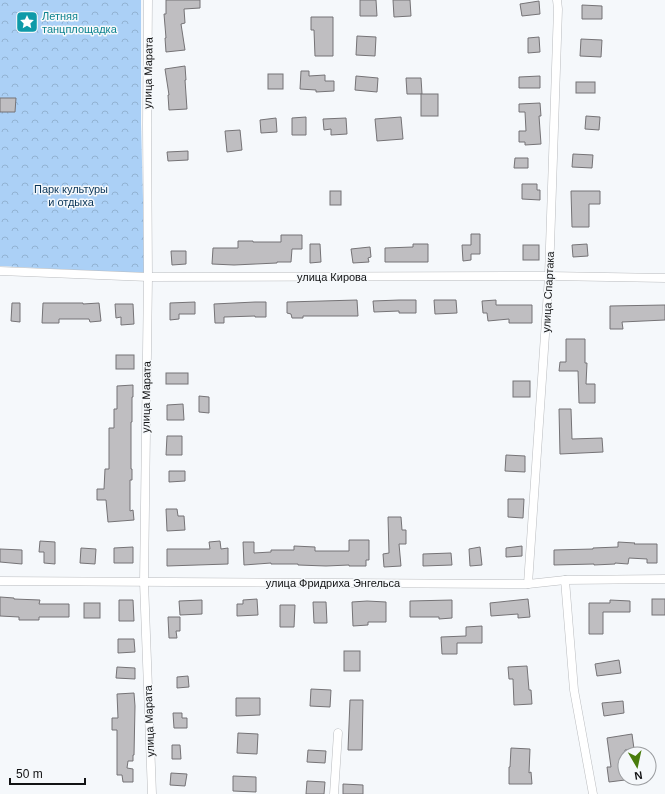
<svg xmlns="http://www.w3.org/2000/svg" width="665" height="794" font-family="Helvetica,sans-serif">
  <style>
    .park { fill: url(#park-crowns) }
    .building { fill: #bfbec1; stroke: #757376 }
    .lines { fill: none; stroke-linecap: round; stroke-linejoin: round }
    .street-casing { stroke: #babcbf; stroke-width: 9 }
    .street { stroke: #fff; stroke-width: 8 }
    .labels { text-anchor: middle; stroke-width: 3; stroke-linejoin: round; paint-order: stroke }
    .culture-label { font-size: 11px; fill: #0d838f; stroke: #f5f8fb; text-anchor: start }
    .street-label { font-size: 11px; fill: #121314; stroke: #f5f8fb }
    .park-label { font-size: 11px; fill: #083458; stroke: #f5f8fb }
  </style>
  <defs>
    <pattern id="park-crowns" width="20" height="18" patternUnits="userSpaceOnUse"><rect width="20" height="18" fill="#abd0f6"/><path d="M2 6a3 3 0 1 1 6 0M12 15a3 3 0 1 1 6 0" fill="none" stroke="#92b2d2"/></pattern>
  </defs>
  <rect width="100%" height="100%" fill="#f5f8fb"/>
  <polygon class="park" points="0,0 141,0 141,124 145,274 0,266"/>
  <g class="building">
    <polygon points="166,0 200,0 200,8 184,9 185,23 181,24 185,50 166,52 165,38 166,38 164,14 166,14"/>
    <polygon points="360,0 376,0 377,16 360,16"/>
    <polygon points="393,0 410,0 411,16 394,17"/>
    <polygon points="539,1 540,14 522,16 520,4"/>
    <polygon points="582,5 602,6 602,19 582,19"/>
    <polygon points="311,17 333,17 333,56 315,56 314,30 311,30"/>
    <polygon points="357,36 376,37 375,56 356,55"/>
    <polygon points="539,37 540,52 528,53 528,38"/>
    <polygon points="581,39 602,40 601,57 580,56"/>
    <polygon points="185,66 186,80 185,80 187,109 169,110 168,95 169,95 165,69"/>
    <polygon points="301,71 309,71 309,76 325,75 325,81 334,81 334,91 316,92 316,90 300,89"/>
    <rect x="268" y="74" width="15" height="15"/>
    <polygon points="356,76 378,78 377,92 355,90"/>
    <polygon points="540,76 540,88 519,88 519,77"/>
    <polygon points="406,78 421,78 422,94 407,94"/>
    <rect x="576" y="82" width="19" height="11"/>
    <rect x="421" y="94" width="17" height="22"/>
    <polygon points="0,98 16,98 15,112 0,112"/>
    <polygon points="540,103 541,116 539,116 541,144 525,145 525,142 519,142 519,131 526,131 525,112 519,112 519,104"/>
    <polygon points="586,116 600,117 599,130 585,129"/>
    <polygon points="306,117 306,135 292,135 292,118"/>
    <polygon points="401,117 403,139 377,141 375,119"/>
    <polygon points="276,118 277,132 261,133 260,120"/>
    <polygon points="346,118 347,134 331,135 331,129 324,130 323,119"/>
    <polygon points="240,130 242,150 227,152 225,131"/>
    <polygon points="188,151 188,160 168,161 167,152"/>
    <polygon points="573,154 593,155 592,168 572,167"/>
    <polygon points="515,158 528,158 528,168 514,168"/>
    <polygon points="522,184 537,184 537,190 540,190 540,200 522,199"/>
    <rect x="330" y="191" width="11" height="14"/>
    <polygon points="571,191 600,191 600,204 589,204 589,227 572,227"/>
    <polygon points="471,234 480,234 480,254 471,254 471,260 463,261 462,245 471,245"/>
    <polygon points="281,235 302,235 302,249 292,249 291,262 277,262 277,263 234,265 212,264 213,248 238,248 238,241 253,241 253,242 281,242"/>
    <polygon points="310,244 320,244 321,262 310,263"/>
    <polygon points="413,244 428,244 428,262 385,262 385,248 413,247"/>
    <polygon points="587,244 588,256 573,257 572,245"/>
    <rect x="523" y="245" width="16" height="15"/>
    <polygon points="370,247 371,257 368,258 369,262 353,263 351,249"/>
    <polygon points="171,251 186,251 186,264 172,265"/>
    <polygon points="357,300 358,316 303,316 303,318 292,318 291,314 287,313 287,302"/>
    <polygon points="399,300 416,300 416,313 399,313 399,311 374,312 373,301"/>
    <polygon points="434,300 456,300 457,313 435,314"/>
    <polygon points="496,300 496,305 532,305 532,323 509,323 509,319 488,321 487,313 483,313 482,301"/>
    <polygon points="195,302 195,314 179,314 179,319 170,320 170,303"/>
    <polygon points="255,302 266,302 266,317 255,317 255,316 224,317 224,323 215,323 214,304"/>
    <polygon points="12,303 20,303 20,322 11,321"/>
    <polygon points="43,303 83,303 83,304 99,303 101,321 90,322 89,319 59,319 59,323 42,323"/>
    <polygon points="115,304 133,304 134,324 121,325 121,317 116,318"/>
    <polygon points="665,305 665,320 622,322 623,329 610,329 610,306"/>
    <polygon points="566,339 585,339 585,363 587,363 586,384 595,384 595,403 579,403 578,371 559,371 560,362 566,362"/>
    <rect x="116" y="355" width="18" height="14"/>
    <rect x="166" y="373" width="22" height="11"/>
    <rect x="513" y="381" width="17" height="16"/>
    <polygon points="133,385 133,397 132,397 132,422 131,422 131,469 132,469 132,480 130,480 130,511 133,510 134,520 108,522 106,500 97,500 97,489 104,489 105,469 109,469 109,428 114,428 114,409 117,409 117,386"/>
    <polygon points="199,396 209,397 209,413 199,412"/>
    <polygon points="183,404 184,420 167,420 167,405"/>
    <polygon points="559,409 571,409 572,439 602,438 603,452 560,454"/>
    <polygon points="167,436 182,436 182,455 166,455"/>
    <polygon points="506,455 525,456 525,472 505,471"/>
    <polygon points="169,471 185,471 185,481 169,482"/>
    <polygon points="508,499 524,499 523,518 508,517"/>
    <polygon points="166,509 177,509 178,516 184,516 185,530 167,531"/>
    <polygon points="388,517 401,517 402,530 406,530 406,544 399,544 401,566 384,567 383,554 389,553"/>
    <polygon points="349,540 369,540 369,560 366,560 366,566 349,566 349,565 326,566 298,565 298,564 271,564 271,563 244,565 243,542 254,542 254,553 271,552 271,550 294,550 294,546 315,547 315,551 349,551"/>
    <polygon points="40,541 55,542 55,564 44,563 44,552 39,552"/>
    <polygon points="220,541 221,549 228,548 228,564 167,566 167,549 210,549 209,542"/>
    <polygon points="618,542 635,543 634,544 657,544 657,563 647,563 647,559 629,558 628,564 615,563 615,564 594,565 594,564 554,565 554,550 593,549 593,548 618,547"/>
    <polygon points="522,546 522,556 506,557 506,548"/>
    <polygon points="133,547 133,563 114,563 114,548"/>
    <polygon points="480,547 482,565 470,566 469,549"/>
    <polygon points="81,548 96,549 95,564 80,563"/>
    <polygon points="0,549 22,550 22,564 0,562"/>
    <polygon points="451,553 452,565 423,566 423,554"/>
    <polygon points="0,597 14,598 14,599 40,600 39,604 69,604 69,617 39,617 39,620 19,620 19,617 0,616"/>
    <polygon points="257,599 258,615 237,616 237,604 243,604 243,600"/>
    <polygon points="528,599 530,617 518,618 518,614 491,616 490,603"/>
    <rect x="652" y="599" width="13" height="16"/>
    <polygon points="119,600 133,600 134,621 119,621"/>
    <polygon points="202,600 202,614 180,615 179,601"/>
    <polygon points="452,600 452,618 439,619 439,617 410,617 410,601"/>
    <polygon points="610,600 630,601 630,612 603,612 603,634 589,634 589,603 610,603"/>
    <polygon points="367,601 386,602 386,622 368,622 368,625 353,626 352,602"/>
    <polygon points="313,602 326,602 327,623 314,623"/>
    <rect x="84" y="603" width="16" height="15"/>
    <polygon points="280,605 295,605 294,627 280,627"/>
    <polygon points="168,617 180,617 180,631 176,631 177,638 169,638"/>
    <polygon points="482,626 482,643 457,643 457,654 442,654 441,637 466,636 466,627"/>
    <polygon points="118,639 134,639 135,652 118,653"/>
    <rect x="344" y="651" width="16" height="20"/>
    <polygon points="619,660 621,673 597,676 595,664"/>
    <polygon points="527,666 529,690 531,690 532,704 514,705 513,679 509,679 508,667"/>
    <polygon points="117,667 135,668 135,679 116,678"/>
    <polygon points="188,676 189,687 177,688 177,677"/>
    <polygon points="311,689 331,690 330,707 310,706"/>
    <polygon points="134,693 135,706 134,755 133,755 133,761 128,761 127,768 133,769 133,782 123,782 122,775 117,775 117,730 112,730 112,718 118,718 117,694"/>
    <polygon points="236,698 260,698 260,715 236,716"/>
    <polygon points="350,700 363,700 362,750 348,750"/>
    <polygon points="623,701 624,713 604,716 602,703"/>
    <polygon points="173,713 182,713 182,718 187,718 187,728 174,728"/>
    <polygon points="238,733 258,734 257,754 237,753"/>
    <polygon points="632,734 634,749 625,750 625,780 609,782 607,767 611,767 607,738"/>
    <polygon points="172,745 180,745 181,759 172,759"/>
    <polygon points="511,748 530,749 529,773 531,772 532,784 509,784 509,767 510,767"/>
    <polygon points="308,750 326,751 325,763 307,762"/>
    <polygon points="171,773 187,774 185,786 170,785"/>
    <polygon points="233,776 256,777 256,792 233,791"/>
    <polygon points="307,781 325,782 324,794 306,794"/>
    <polygon points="343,784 363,785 363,794 343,794"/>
  </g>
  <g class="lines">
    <g class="street-casing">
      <g id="street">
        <polyline points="148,0 147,125 148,277 144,582 152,794"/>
        <polyline points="0,271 148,277 549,276 665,278"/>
        <polyline points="565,580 574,690 593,794"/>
        <polyline points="0,581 528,584 565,580 665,579"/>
        <polyline points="528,584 549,276 558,9 557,0"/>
        <polyline points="334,794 338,733"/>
      </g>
    </g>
    <use href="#street" class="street"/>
  </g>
  <defs>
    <g id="sight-square" transform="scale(1.15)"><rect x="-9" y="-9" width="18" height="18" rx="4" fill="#0f9aa8" stroke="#f5f8fb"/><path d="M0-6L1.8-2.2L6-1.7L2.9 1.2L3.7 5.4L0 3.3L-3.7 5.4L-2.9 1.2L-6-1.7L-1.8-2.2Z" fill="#fff"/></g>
  </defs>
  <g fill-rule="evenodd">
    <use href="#sight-square" x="27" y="22"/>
  </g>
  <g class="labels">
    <g class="culture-label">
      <text x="42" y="20">Летняя<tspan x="42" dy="13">танцплощадка</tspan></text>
    </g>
    <g class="street-label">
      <text transform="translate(148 73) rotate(-89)" y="4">улица Марата</text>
      <text x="332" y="281">улица Кирова</text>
      <text transform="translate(548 292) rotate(-87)" y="4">улица Спартака</text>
      <text transform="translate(146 397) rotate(-89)" y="4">улица Марата</text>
      <text x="333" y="587">улица Фридриха Энгельса</text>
      <text transform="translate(149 721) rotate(-92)" y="4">улица Марата</text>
    </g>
    <g class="park-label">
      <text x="71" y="193">Парк культуры<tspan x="71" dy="13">и отдыха</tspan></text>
    </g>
  </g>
  <g transform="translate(637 766) rotate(171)"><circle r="19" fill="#f5f8fb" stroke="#9a9c9f"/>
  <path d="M0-3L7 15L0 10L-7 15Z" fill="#497c0c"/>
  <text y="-6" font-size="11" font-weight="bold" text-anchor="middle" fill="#121314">N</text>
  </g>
  <path d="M10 778v6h75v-6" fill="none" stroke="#121314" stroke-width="2"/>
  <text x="16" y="778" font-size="12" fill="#121314" stroke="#f5f8fb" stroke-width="3" paint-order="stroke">50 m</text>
</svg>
